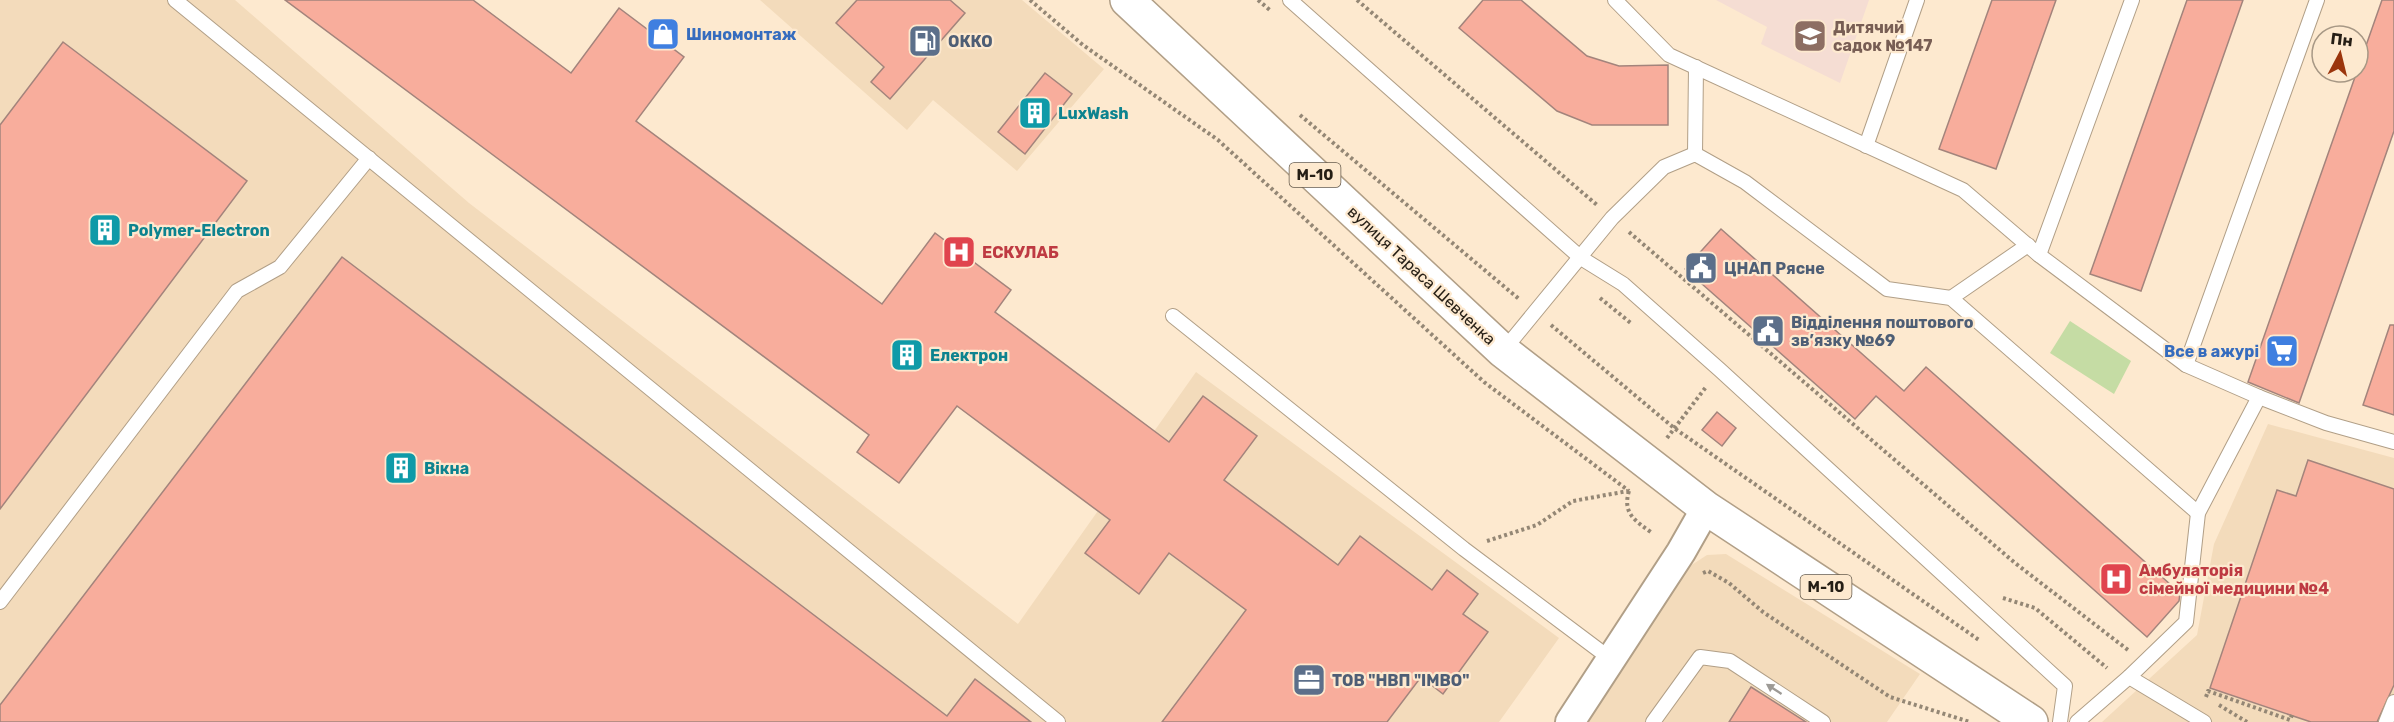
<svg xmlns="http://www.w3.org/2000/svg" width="2394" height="722" font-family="Rubik,sans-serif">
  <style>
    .built { fill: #f3dbbb }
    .education { fill: #f5ddd3 }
    .green { fill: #c5dca4 }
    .building { fill: #f8ad9c; stroke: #a3847c; stroke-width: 1.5 }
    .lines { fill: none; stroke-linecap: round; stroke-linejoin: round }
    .lane-casing { stroke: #b19f87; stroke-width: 16 }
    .street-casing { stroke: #b19f87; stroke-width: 32 }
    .primary-casing { stroke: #b19f87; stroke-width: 36 }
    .path { stroke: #948775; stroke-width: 4; stroke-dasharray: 3 3; stroke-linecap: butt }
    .lane { stroke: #fff; stroke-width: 14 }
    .street { stroke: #fff; stroke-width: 28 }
    .primary { stroke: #fff; stroke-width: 33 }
    .oneway { fill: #9d9a96 }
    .labels { text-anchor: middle; stroke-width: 4.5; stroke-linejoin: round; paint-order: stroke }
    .shield { fill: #fde9cf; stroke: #665b4d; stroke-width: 1.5 }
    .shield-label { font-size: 15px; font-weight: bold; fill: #251e15 }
    .education-label { font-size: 16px; font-weight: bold; fill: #785e54; stroke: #fde9cf; text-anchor: start }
    .shop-label { font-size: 16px; font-weight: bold; fill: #366cbe; stroke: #fde9cf; text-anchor: start }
    .service-label { font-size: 16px; font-weight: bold; fill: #4e5e75; stroke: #fde9cf; text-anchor: start }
    .culture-label { font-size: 16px; font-weight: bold; fill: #0d838f; stroke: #fde9cf; text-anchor: start }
    .health-label { font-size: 16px; font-weight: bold; fill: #be3a42; stroke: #fde9cf; text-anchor: start }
    .street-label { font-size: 16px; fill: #251e15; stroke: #fde9cf }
  </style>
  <rect width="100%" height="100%" fill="#fde9cf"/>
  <g class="built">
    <polygon points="0,0 235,0 469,203 1018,624 1196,372 1559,638 1499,722 0,722"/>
    <polygon points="760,0 1022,0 1104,69 1017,171 933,100 907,130"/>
    <polygon points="2268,424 2394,458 2394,722 2102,722 2197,635 2214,544"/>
    <polygon points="1726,554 1920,674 1887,722 1581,722 1687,568 1707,555"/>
  </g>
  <polygon class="education" points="1716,0 1869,0 1840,83 1761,44 1767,27"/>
  <polygon class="green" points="2070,321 2131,361 2114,394 2050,353"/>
  <g class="building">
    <polygon points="285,0 473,0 571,73 619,8 684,57 636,121 882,304 935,233 1011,290 995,312 1169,442 1203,396 1257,436 1224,480 1338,565 1360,536 1432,590 1447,570 1478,594 1463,614 1488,632 1443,694 1421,677 1387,722 1162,722 1246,610 1169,553 1139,594 1085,553 1110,520 957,406 899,483 857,452 869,435"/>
    <polygon points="857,0 950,0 965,13 890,99 871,82 884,67 836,23"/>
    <polygon points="1483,0 1521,0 1587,56 1619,66 1668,65 1668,125 1592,125 1557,111 1459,28"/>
    <polygon points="1992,0 2056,0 1996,169 1939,149"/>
    <polygon points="2187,0 2243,0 2141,291 2090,274"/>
    <polygon points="2382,0 2394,0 2394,131 2299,403 2248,382"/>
    <polygon points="63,42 247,181 0,509 0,125"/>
    <polygon points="1045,73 1072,94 1025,154 998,132"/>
    <polygon points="1721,229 1904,391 1926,367 2180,593 2179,601 2147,637 1876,396 1855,419 1685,269"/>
    <polygon points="342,257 947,716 975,679 1031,722 0,722 0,705"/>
    <polygon points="2390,325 2394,325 2394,415 2363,405"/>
    <polygon points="1717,412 1736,428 1722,446 1702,430"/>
    <polygon points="2308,460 2394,489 2394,685 2377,722 2311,722 2210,688 2277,490 2296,496"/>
    <polygon points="1751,687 1806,722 1729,722"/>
  </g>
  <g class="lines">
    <g class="lane-casing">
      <g id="lane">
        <polyline points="175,0 1058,722"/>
        <polyline points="1290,0 1581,258 1623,284 1720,370 2065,686 2060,722"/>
        <polyline points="1615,0 1669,55 1963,190 2039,255 2186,365 2259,397 2326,423 2394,442"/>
        <polyline points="1866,146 1917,0"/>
        <polyline points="1695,154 1696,67"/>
        <polyline points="2039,255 2132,0"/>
        <polyline points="1951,298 2028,245"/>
        <polyline points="1173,316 1464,549 1612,660"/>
        <polyline points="1503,351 1612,218 1664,167 1695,154 1745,182 1887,289 1951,298 2198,513"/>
        <polyline points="2186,365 2317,0"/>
        <polyline points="0,602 237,291 280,267 369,158"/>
        <polyline points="2129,677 2204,722"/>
        <polyline points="1653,722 1700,657 1730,661 1823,722"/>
        <polyline points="2077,722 2129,677 2186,622 2198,513 2259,397"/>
        <polyline points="2386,722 2394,702"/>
      </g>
    </g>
    <g class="street-casing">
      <polyline id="street" points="1570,722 1681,552 1706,508"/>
    </g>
    <g class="primary-casing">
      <polyline id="primary" points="1127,0 1503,351 1706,508 2031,722"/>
    </g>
    <g class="path">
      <polyline points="1030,0 1083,45 1218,140 1484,382 1629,491"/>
      <polyline points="1258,0 1271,11"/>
      <polyline points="1357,0 1597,205"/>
      <polyline points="1300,115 1519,299"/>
      <polyline points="1629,232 2015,563 2128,650"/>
      <polyline points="1600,298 1632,324"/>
      <polyline points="1551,325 1674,428 1979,640"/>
      <polyline points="1667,438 1706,387"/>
      <path d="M1629,491C1622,514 1636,521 1652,533"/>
      <polyline points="1487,541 1537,525 1573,501 1628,491"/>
      <polyline points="1703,573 1708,571 1729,583 1763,612 1890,697 1970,722"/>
      <polyline points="2003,598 2035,608 2107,668"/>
      <polyline points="2206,697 2208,691 2290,720 2292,715"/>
      <polyline points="2219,705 2247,722"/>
    </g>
    <use href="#lane" class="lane"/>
    <use href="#street" class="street"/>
    <use href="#primary" class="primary"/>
  </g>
  <defs><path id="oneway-solid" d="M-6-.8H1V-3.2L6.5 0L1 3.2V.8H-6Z" transform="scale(1.5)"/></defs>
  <use class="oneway" href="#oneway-solid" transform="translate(1774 689) rotate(-147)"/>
  <defs>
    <g id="shop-square" transform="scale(1.725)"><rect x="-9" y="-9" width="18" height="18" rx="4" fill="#3f7fe0" stroke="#fde9cf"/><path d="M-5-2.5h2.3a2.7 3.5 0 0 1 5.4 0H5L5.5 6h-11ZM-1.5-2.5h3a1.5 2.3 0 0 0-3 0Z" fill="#fff"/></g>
    <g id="school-square" transform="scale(1.725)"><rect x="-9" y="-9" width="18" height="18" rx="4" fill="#8d6e63" stroke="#fde9cf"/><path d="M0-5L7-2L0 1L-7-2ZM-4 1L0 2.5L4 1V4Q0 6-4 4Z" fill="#fff"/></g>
    <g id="fuel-square" transform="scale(1.725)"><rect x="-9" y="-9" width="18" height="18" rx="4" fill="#5c6f8a" stroke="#fde9cf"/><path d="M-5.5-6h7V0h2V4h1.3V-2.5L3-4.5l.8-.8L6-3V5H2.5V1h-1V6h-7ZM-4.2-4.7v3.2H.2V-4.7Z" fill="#fff"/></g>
    <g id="building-square" transform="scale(1.725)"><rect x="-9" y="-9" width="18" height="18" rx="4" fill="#0f9aa8" stroke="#fde9cf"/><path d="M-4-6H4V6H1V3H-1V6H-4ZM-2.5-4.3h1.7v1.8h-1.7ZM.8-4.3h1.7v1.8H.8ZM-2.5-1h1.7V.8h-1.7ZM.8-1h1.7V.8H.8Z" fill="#fff"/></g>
    <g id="hospital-square" transform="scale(1.725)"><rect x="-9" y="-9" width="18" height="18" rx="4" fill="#e0444e" stroke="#fde9cf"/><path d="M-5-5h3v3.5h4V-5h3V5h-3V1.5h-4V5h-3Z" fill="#fff"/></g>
    <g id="civic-square" transform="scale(1.725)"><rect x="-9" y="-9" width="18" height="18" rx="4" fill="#5c6f8a" stroke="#fde9cf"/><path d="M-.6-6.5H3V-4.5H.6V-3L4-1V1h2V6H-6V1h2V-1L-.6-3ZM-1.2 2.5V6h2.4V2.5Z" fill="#fff"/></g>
    <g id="supermarket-square" transform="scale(1.725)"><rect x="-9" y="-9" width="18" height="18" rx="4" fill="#3f7fe0" stroke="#fde9cf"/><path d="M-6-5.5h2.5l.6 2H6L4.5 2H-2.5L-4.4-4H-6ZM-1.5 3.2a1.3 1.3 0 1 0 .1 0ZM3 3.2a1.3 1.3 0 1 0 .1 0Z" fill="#fff"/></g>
    <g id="office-square" transform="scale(1.725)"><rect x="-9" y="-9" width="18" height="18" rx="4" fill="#5c6f8a" stroke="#fde9cf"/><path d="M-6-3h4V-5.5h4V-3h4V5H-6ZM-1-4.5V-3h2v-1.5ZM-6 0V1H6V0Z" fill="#fff"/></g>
  </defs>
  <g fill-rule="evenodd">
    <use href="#shop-square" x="663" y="34"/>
    <use href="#school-square" x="1810" y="36"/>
    <use href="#fuel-square" x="925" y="41"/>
    <use href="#building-square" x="1035" y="113"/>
    <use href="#building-square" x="105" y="230"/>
    <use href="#hospital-square" x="959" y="252"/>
    <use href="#civic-square" x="1701" y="268"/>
    <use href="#civic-square" x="1768" y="331"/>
    <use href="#supermarket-square" x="2282" y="351"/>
    <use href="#building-square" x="907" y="355"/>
    <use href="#building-square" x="401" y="468"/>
    <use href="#hospital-square" x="2116" y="579"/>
    <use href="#office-square" x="1309" y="680"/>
  </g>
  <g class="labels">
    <g class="shield">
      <rect x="1289.5" y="163" width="51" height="24" rx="4.5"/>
      <rect x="1800.5" y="575" width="51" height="24" rx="4.5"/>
    </g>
    <g class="shield-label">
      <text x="1315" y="180">М-10</text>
      <text x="1826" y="592">М-10</text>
    </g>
    <g class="education-label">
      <text x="1833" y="33">Дитячий<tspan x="1833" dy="18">садок №147</tspan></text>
    </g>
    <g class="shop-label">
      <text x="686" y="40">Шиномонтаж</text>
      <text x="2259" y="357" text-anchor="end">Все в ажурі</text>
    </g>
    <g class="service-label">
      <text x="948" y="47">ОККО</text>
      <text x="1724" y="274">ЦНАП Рясне</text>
      <text x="1791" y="328">Відділення поштового<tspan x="1791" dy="18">зв’язку №69</tspan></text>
      <text x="1332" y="686">ТОВ "НВП "ІМВО"</text>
    </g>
    <g class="culture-label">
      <text x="1058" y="119">LuxWash</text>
      <text x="128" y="236">Polymer-Electron</text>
      <text x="930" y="361">Електрон</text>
      <text x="424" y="474">Вікна</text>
    </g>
    <g class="health-label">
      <text x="982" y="258">ЕСКУЛАБ</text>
      <text x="2139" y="576">Амбулаторія<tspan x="2139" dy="18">сімейної медицини №4</tspan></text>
    </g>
    <g class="street-label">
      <text transform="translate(1422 275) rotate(43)" y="6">вулиця Тараса Шевченка</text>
    </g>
  </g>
  <g transform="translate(2340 54) rotate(7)"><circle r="28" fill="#fde9cf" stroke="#a79885" stroke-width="1.5"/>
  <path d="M0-4.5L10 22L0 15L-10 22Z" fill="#9b350c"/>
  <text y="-9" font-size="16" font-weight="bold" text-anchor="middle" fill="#251e15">Пн</text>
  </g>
</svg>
